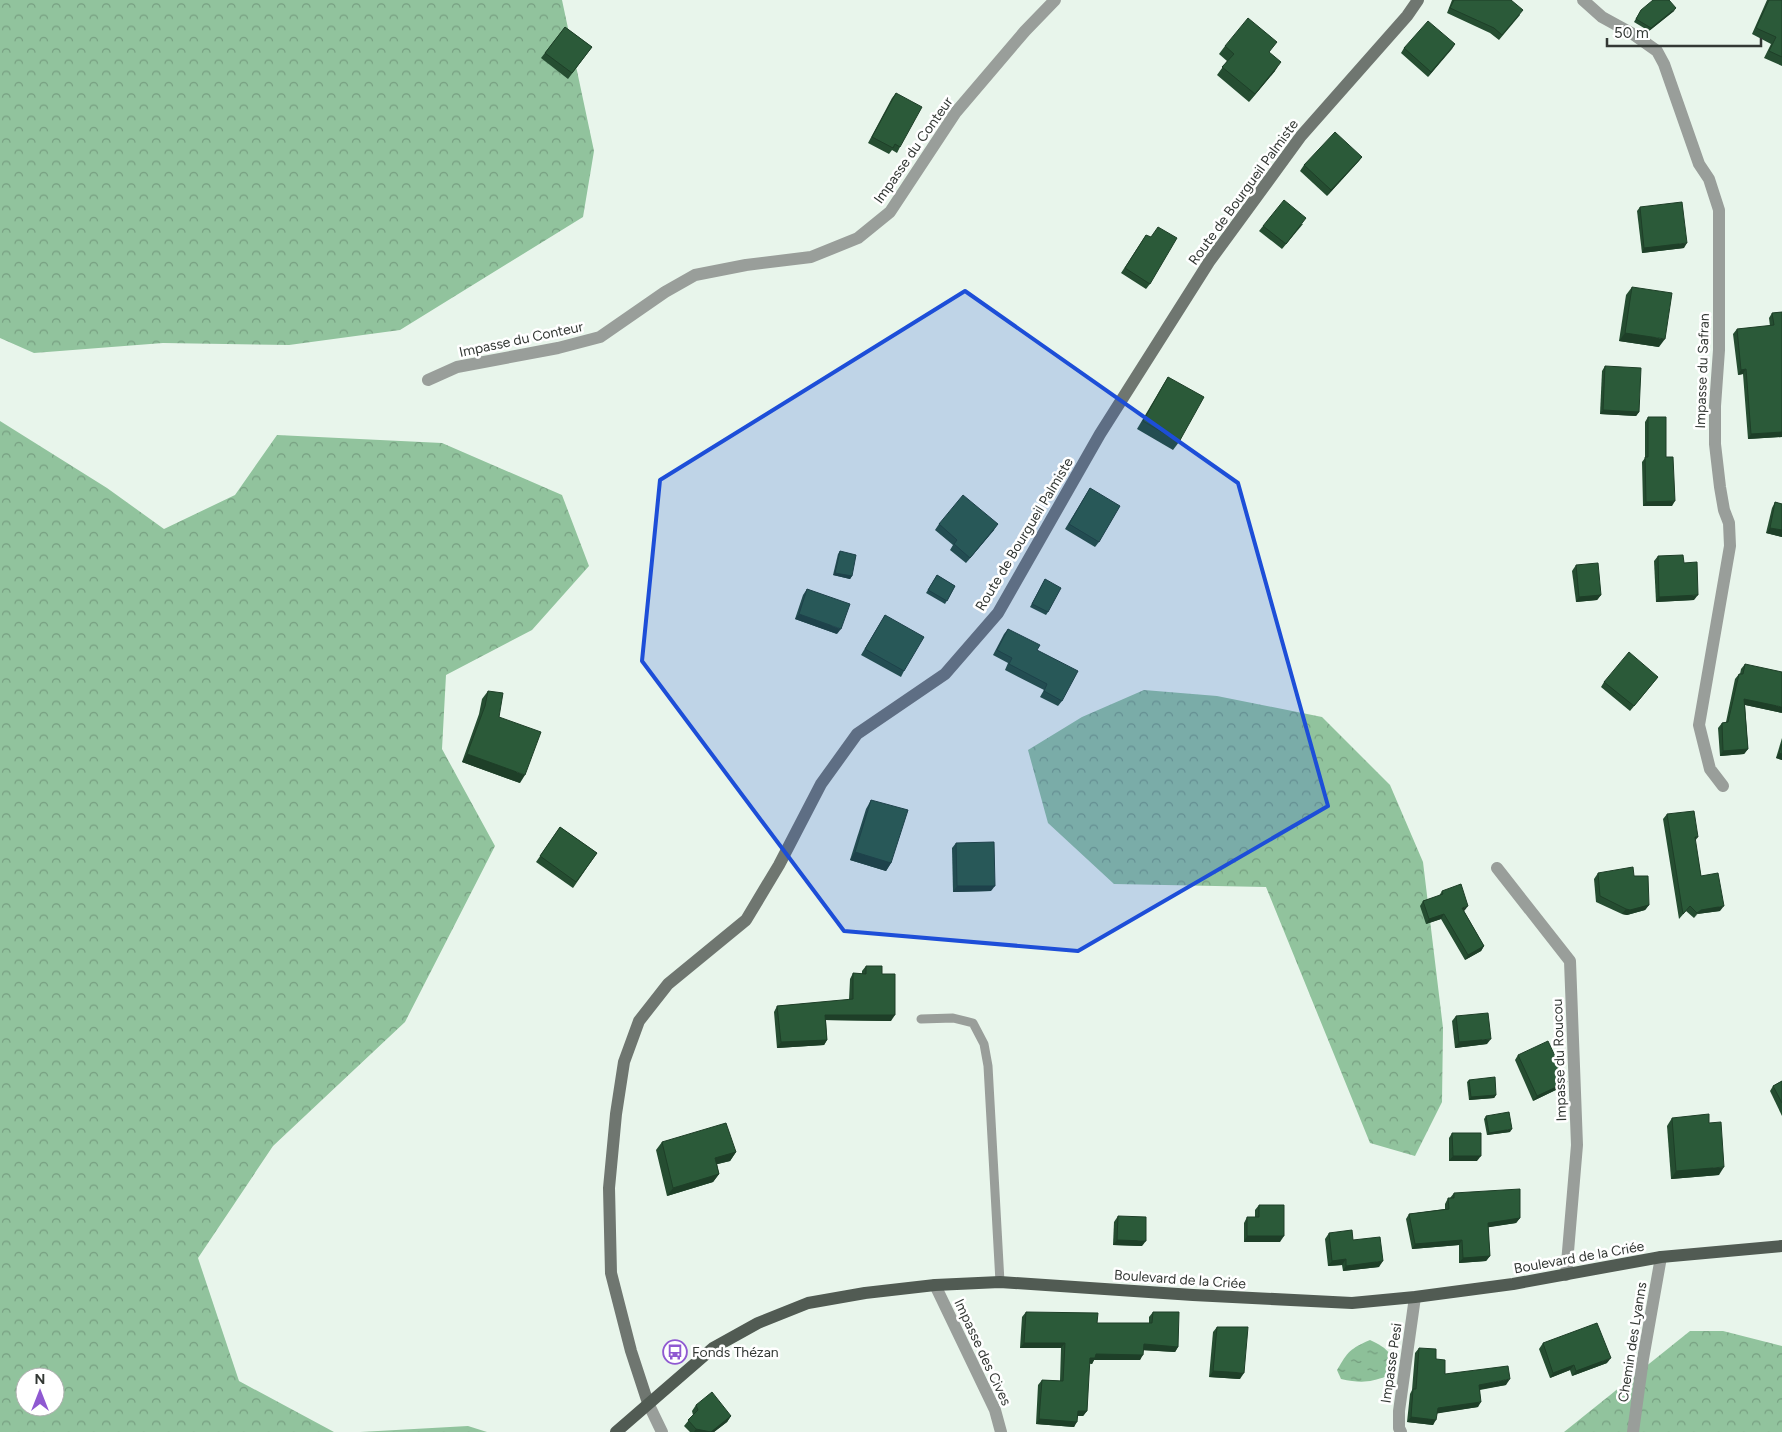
<svg xmlns="http://www.w3.org/2000/svg" width="1782" height="1432" font-family="Figtree,sans-serif">
  <style>
    .forest { fill: url(#forest-crowns); fill-rule: evenodd }
    .water { fill: url(#water-ripples) }
    .lines { fill: none; stroke-linecap: round; stroke-linejoin: round }
    .lane { stroke: #999e9a; stroke-width: 9 }
    .street { stroke: #999e9a; stroke-width: 12 }
    .secondary { stroke: #6f7670; stroke-width: 12 }
    .primary { stroke: #515b53; stroke-width: 12 }
    .wall { fill: #254d31 }
    .shaded-wall { fill: #1e3f28 }
    .building { fill: #2b5a39; stroke: #1e3f28 }
    .marked { fill: #1d4ed8; fill-opacity: 0.2; stroke: #1d4ed8; stroke-width: 4; stroke-linejoin: round }
    .labels { text-anchor: middle; stroke-width: 5; stroke-linejoin: round; paint-order: stroke }
    .street-label { font-size: 14px; fill: #333834; stroke: #fff }
    .poi-label { font-size: 14px; fill: #333834; stroke: #fff; text-anchor: start }
  </style>
  <defs>
    <pattern id="forest-crowns" width="20" height="18" patternUnits="userSpaceOnUse" patternTransform="scale(1.25)"><rect width="20" height="18" fill="#91c39d"/><path d="M2 6a3 3 0 1 1 6 0M12 15a3 3 0 1 1 6 0" fill="none" stroke="#779f81"/></pattern>
    <pattern id="water-ripples" width="26" height="14" patternUnits="userSpaceOnUse" patternTransform="scale(1.25)"><rect width="26" height="14" fill="#8dc099"/><path d="M2 4q2-2 4 0t4 0M15 11q2-2 4 0t4 0" fill="none" stroke="#749d7e"/></pattern>
  </defs>
  <rect width="100%" height="100%" fill="#e8f5eb"/>
  <g class="forest">
    <polygon points="0,0 562,0 594,151 583,217 400,330 289,345 163,343 34,353 0,338"/>
    <path d="M0,421L107,488L164,529L235,495L277,435L442,443L562,495L589,566L532,630L446,675L442,749L495,846L405,1022L273,1146L198,1258L239,1381L334,1432H0ZM25,1377H55V1407H25Z"/>
    <polygon points="1144,690 1217,696 1322,717 1390,785 1423,862 1443,1028 1442,1102 1415,1156 1370,1143 1266,887 1114,884 1048,823 1028,750 1082,717"/>
    <polygon points="1690,1331 1723,1331 1782,1346 1782,1432 1564,1432"/>
    <polygon points="468,1426 487,1432 360,1432"/>
  </g>
  <path class="water" d="M1370,1340C1387,1348 1399,1356 1387,1376C1369,1383 1360,1383 1341,1379L1337,1370C1348,1351 1350,1349 1370,1340Z"/>
  <g class="lines">
    <polyline class="lane" points="921,1019 953,1018 973,1023 984,1044 988,1066 1000,1282"/>
    <g class="street">
      <polyline points="1583,0 1602,17 1633,34 1657,51 1664,64 1699,164 1709,179 1719,210 1719,350 1715,406 1715,444 1720,487 1724,510 1729,523 1730,546 1699,725 1710,769 1723,786"/>
      <polyline points="428,380 457,367 558,348 600,337 665,292 695,275 746,265 811,257 858,238 890,212 956,112 1025,31 1055,0"/>
      <polyline points="1497,868 1570,961 1577,1145 1566,1275"/>
      <polyline points="935,1285 995,1410 1001,1432"/>
      <polyline points="648,1403 662,1432"/>
      <polyline points="1401,1432 1399,1428 1399,1411 1415,1297"/>
      <polyline points="1633,1432 1643,1359 1661,1257"/>
    </g>
    <polyline class="secondary" points="648,1403 631,1351 611,1273 609,1188 616,1114 624,1062 639,1021 668,984 746,920 779,865 821,784 857,734 945,674 998,613 1100,434 1209,262 1301,136 1407,16 1418,0"/>
    <polyline class="primary" points="616,1432 713,1348 758,1323 808,1303 865,1293 935,1285 1000,1282 1193,1295 1352,1303 1415,1297 1513,1284 1661,1257 1782,1246"/>
  </g>
  <g class="wall">
    <polygon points="1452,0 1511,0 1520,15 1499,40 1490,33 1447,13"/>
    <polygon points="1767,0 1782,0 1782,66 1764,58 1771,44 1752,34"/>
    <polygon points="1641,10 1674,11 1649,31 1634,22"/>
    <polygon points="565,27 592,47 568,79 541,58"/>
    <polygon points="1455,44 1428,77 1401,53 1404,48"/>
    <polygon points="1225,46 1269,53 1275,71 1249,102 1217,75 1227,61 1219,54"/>
    <polygon points="896,93 900,147 897,153 892,150 889,154 868,143 892,98"/>
    <polygon points="1362,157 1358,162 1327,196 1300,171 1304,165"/>
    <polygon points="1640,207 1684,248 1642,253 1637,211"/>
    <polygon points="1303,224 1282,249 1259,231 1263,226"/>
    <polygon points="1146,235 1150,284 1146,289 1121,273"/>
    <polygon points="1632,287 1659,347 1619,341 1626,295"/>
    <polygon points="1782,312 1782,437 1748,439 1743,374 1738,375 1733,334 1737,329 1770,326 1769,318 1772,313"/>
    <polygon points="1605,366 1639,412 1636,416 1600,414 1602,371"/>
    <polygon points="1168,377 1179,442 1173,450 1137,429 1163,385"/>
    <polygon points="1648,417 1666,457 1672,506 1643,506 1642,462 1645,458 1645,422"/>
    <polygon points="1090,488 1099,542 1095,547 1065,529"/>
    <polygon points="1775,502 1782,504 1782,537 1766,533 1772,508"/>
    <polygon points="939,524 994,530 966,563 950,550 953,545 935,530"/>
    <polygon points="840,551 852,576 850,579 833,575 838,554"/>
    <polygon points="1658,556 1684,563 1694,600 1656,602 1654,561"/>
    <polygon points="1576,565 1601,595 1597,600 1576,602 1572,571"/>
    <polygon points="937,575 955,586 945,604 926,593"/>
    <polygon points="1045,579 1048,612 1046,615 1030,607"/>
    <polygon points="807,589 837,634 795,619 803,595"/>
    <polygon points="885,615 904,671 901,677 861,655"/>
    <polygon points="1008,629 1037,650 1062,701 1058,706 1040,697 1044,690 1005,670 1008,663 993,655 1004,634"/>
    <polygon points="1745,664 1782,713 1745,705 1748,749 1744,754 1720,756 1718,728 1722,723 1726,722 1735,679 1739,674 1740,674 1741,669"/>
    <polygon points="1658,677 1630,711 1601,687 1604,682"/>
    <polygon points="488,691 499,717 520,783 462,762 479,714 482,699"/>
    <polygon points="1782,738 1782,760 1776,758"/>
    <polygon points="871,800 891,863 886,871 850,860 866,809"/>
    <polygon points="1667,814 1698,837 1695,841 1701,876 1720,911 1697,914 1694,918 1686,911 1679,919 1663,819"/>
    <polygon points="560,827 597,853 573,888 536,862"/>
    <polygon points="956,843 991,891 953,892 952,848"/>
    <polygon points="1598,873 1634,876 1649,905 1645,910 1627,915 1622,914 1596,902 1594,879"/>
    <polygon points="1442,891 1465,910 1464,911 1484,946 1481,951 1465,960 1441,919 1426,924 1420,906 1423,901 1439,896"/>
    <polygon points="866,966 882,974 891,1021 826,1020 827,1040 824,1045 777,1048 774,1012 777,1006 849,1000 850,979 853,973 862,974 862,971"/>
    <polygon points="1456,1016 1487,1044 1455,1048 1452,1021"/>
    <polygon points="1518,1055 1567,1082 1564,1086 1533,1101 1515,1060"/>
    <polygon points="1469,1080 1496,1095 1494,1098 1469,1100 1467,1082"/>
    <polygon points="1782,1081 1782,1116 1770,1091 1773,1086"/>
    <polygon points="1486,1116 1510,1132 1487,1135 1484,1119"/>
    <polygon points="1672,1118 1719,1175 1671,1179 1667,1126"/>
    <polygon points="1452,1133 1477,1161 1449,1161 1449,1138"/>
    <polygon points="662,1142 736,1152 730,1161 717,1164 719,1174 713,1182 667,1196 656,1150"/>
    <polygon points="1454,1193 1520,1218 1516,1223 1488,1227 1490,1256 1486,1261 1459,1263 1459,1245 1412,1249 1406,1219 1409,1214 1445,1209 1445,1204 1448,1198 1450,1198"/>
    <polygon points="1259,1205 1280,1242 1244,1242 1244,1223 1247,1217 1255,1217 1255,1210"/>
    <polygon points="1118,1216 1142,1246 1113,1245 1114,1222"/>
    <polygon points="1329,1233 1353,1240 1379,1267 1343,1271 1342,1265 1328,1266 1325,1239"/>
    <polygon points="1026,1312 1097,1323 1149,1323 1149,1317 1153,1312 1178,1347 1175,1352 1143,1350 1140,1360 1094,1360 1092,1364 1089,1363 1087,1411 1083,1416 1078,1416 1074,1427 1036,1424 1038,1385 1042,1380 1060,1381 1061,1348 1020,1348 1022,1317"/>
    <polygon points="1217,1327 1240,1379 1209,1377 1213,1332"/>
    <polygon points="1543,1343 1607,1363 1572,1376 1570,1370 1550,1378 1539,1349"/>
    <polygon points="1419,1348 1436,1359 1445,1374 1506,1385 1480,1390 1478,1407 1437,1413 1433,1425 1407,1422 1410,1394 1412,1390 1415,1353"/>
    <polygon points="696,1405 731,1416 727,1422 714,1432 690,1432 684,1426 693,1415 692,1411"/>
  </g>
  <g class="shaded-wall">
    <polygon points="1676,8 1674,11 1649,31 1651,28"/>
    <polygon points="1455,44 1452,49 1428,77 1431,72"/>
    <polygon points="1281,62 1275,71 1249,102 1255,94"/>
    <polygon points="1362,157 1358,162 1327,196 1331,190"/>
    <polygon points="1687,243 1684,248 1642,253 1644,248"/>
    <polygon points="1625,333 1665,339 1659,347 1619,341"/>
    <polygon points="1746,369 1743,374 1738,375 1741,370"/>
    <polygon points="1603,410 1639,412 1636,416 1600,414"/>
    <polygon points="1782,432 1782,437 1748,439 1751,434"/>
    <polygon points="1675,501 1672,506 1643,506 1646,502"/>
    <polygon points="998,524 994,530 966,563 970,558"/>
    <polygon points="1770,528 1782,530 1782,537 1766,533"/>
    <polygon points="835,573 852,576 850,579 833,575"/>
    <polygon points="1601,595 1597,600 1576,602 1579,597"/>
    <polygon points="1698,595 1694,600 1656,602 1659,597"/>
    <polygon points="799,614 841,629 837,634 795,619"/>
    <polygon points="1744,699 1782,707 1782,713 1741,704"/>
    <polygon points="1748,749 1744,754 1720,756 1723,751"/>
    <polygon points="1779,753 1782,754 1782,760 1776,758"/>
    <polygon points="467,754 525,775 520,783 462,762"/>
    <polygon points="855,852 891,863 886,871 850,860"/>
    <polygon points="957,886 995,886 991,891 953,892"/>
    <polygon points="1649,905 1645,910 1627,915 1622,914 1626,909"/>
    <polygon points="1468,906 1465,910 1459,912 1462,908"/>
    <polygon points="1724,906 1720,911 1697,914 1694,918 1701,910"/>
    <polygon points="1444,914 1441,919 1426,924 1429,919"/>
    <polygon points="1484,946 1481,951 1465,960 1468,955"/>
    <polygon points="825,1015 895,1015 891,1021 821,1020"/>
    <polygon points="1491,1039 1487,1044 1455,1048 1459,1042"/>
    <polygon points="827,1040 824,1045 777,1048 781,1042"/>
    <polygon points="1567,1082 1564,1086 1533,1101 1537,1096"/>
    <polygon points="1496,1095 1494,1098 1469,1100 1471,1097"/>
    <polygon points="1512,1129 1510,1132 1487,1135 1489,1133"/>
    <polygon points="736,1152 730,1161 710,1166 715,1158"/>
    <polygon points="1453,1156 1481,1156 1477,1161 1449,1161"/>
    <polygon points="1724,1167 1719,1175 1671,1179 1676,1171"/>
    <polygon points="719,1174 713,1182 667,1196 673,1188"/>
    <polygon points="1520,1218 1516,1223 1484,1228 1488,1223"/>
    <polygon points="1247,1236 1284,1236 1280,1242 1244,1242"/>
    <polygon points="1117,1240 1146,1241 1142,1246 1113,1245"/>
    <polygon points="1462,1240 1459,1245 1412,1249 1415,1244"/>
    <polygon points="1490,1256 1486,1261 1459,1263 1463,1258"/>
    <polygon points="1346,1259 1342,1265 1328,1266 1332,1261"/>
    <polygon points="1383,1261 1379,1267 1343,1271 1346,1266"/>
    <polygon points="1024,1343 1065,1343 1061,1348 1020,1348"/>
    <polygon points="1144,1344 1178,1347 1175,1352 1140,1350"/>
    <polygon points="1096,1354 1143,1355 1140,1360 1094,1360 1092,1364 1086,1363 1090,1358"/>
    <polygon points="1611,1358 1607,1363 1572,1376 1576,1371"/>
    <polygon points="1574,1365 1570,1370 1550,1378 1553,1373"/>
    <polygon points="1213,1371 1244,1373 1240,1379 1209,1377"/>
    <polygon points="1510,1379 1506,1385 1476,1390 1479,1385"/>
    <polygon points="1481,1402 1478,1407 1434,1414 1438,1408"/>
    <polygon points="1078,1411 1087,1411 1083,1416 1074,1416"/>
    <polygon points="731,1416 727,1422 714,1432 694,1432 696,1429"/>
    <polygon points="1411,1417 1436,1420 1433,1425 1407,1422"/>
    <polygon points="1039,1419 1077,1422 1074,1427 1036,1424"/>
  </g>
  <g class="building">
    <polygon points="1454,0 1511,0 1523,10 1502,35 1494,28 1450,8"/>
    <polygon points="1653,0 1669,0 1676,8 1651,28 1636,19 1641,10"/>
    <polygon points="1769,0 1782,0 1782,57 1769,51 1776,37 1756,28"/>
    <polygon points="1248,18 1277,42 1269,52 1281,62 1255,94 1222,67 1234,54 1225,46"/>
    <polygon points="1428,21 1455,44 1431,72 1404,48"/>
    <polygon points="565,27 592,47 572,73 545,53"/>
    <polygon points="896,93 922,107 900,147 895,144 893,148 872,137"/>
    <polygon points="1335,132 1362,157 1331,190 1304,165"/>
    <polygon points="1284,200 1306,218 1286,244 1263,226"/>
    <polygon points="1682,202 1687,243 1644,248 1640,207"/>
    <polygon points="1158,227 1177,238 1150,284 1125,268 1146,235 1151,237"/>
    <polygon points="1632,287 1672,293 1665,339 1625,333"/>
    <polygon points="1782,312 1782,432 1751,434 1746,369 1741,370 1737,329 1774,325 1772,313"/>
    <polygon points="1605,366 1641,368 1639,412 1603,410"/>
    <polygon points="1168,377 1204,397 1179,442 1143,421"/>
    <polygon points="1648,417 1666,417 1666,457 1673,457 1675,501 1646,502 1645,457 1648,457"/>
    <polygon points="1090,488 1120,506 1099,542 1069,524"/>
    <polygon points="963,495 998,524 970,558 954,544 957,540 939,524"/>
    <polygon points="1775,502 1782,504 1782,530 1770,528"/>
    <polygon points="840,551 856,555 852,576 835,573"/>
    <polygon points="1683,555 1684,563 1697,562 1698,595 1659,597 1658,556"/>
    <polygon points="1598,563 1601,595 1579,597 1576,565"/>
    <polygon points="937,575 955,586 947,601 928,590"/>
    <polygon points="1045,579 1061,588 1048,612 1032,604"/>
    <polygon points="807,589 850,604 841,629 799,614"/>
    <polygon points="885,615 924,637 904,671 865,649"/>
    <polygon points="1008,629 1040,645 1037,650 1078,671 1062,701 1044,691 1047,684 1009,664 1012,658 997,650"/>
    <polygon points="1629,652 1658,677 1634,706 1604,682"/>
    <polygon points="1745,664 1782,672 1782,707 1744,699 1748,749 1723,751 1722,723 1728,722 1739,674 1743,674"/>
    <polygon points="488,691 503,693 499,717 541,732 525,775 467,754 485,706"/>
    <polygon points="1782,744 1782,754 1779,753"/>
    <polygon points="871,800 908,810 891,863 855,852"/>
    <polygon points="1694,811 1698,837 1695,837 1701,876 1718,873 1724,906 1701,910 1697,913 1690,906 1683,914 1667,814"/>
    <polygon points="560,827 597,853 576,882 540,856"/>
    <polygon points="994,842 995,886 957,886 956,843"/>
    <polygon points="1633,867 1634,876 1648,876 1649,905 1630,910 1626,909 1600,896 1598,873"/>
    <polygon points="1461,884 1468,906 1462,908 1484,946 1468,955 1444,914 1429,919 1423,901 1443,894 1442,891"/>
    <polygon points="866,966 882,966 882,974 895,974 895,1015 825,1015 827,1040 781,1042 777,1006 853,999 853,973 866,974"/>
    <polygon points="1488,1013 1491,1039 1459,1042 1456,1016"/>
    <polygon points="1548,1041 1567,1082 1537,1096 1518,1055"/>
    <polygon points="1495,1077 1496,1095 1471,1097 1469,1080"/>
    <polygon points="1782,1081 1782,1103 1773,1086"/>
    <polygon points="1509,1112 1512,1129 1489,1133 1486,1116"/>
    <polygon points="1709,1114 1709,1123 1721,1122 1724,1167 1676,1171 1672,1118"/>
    <polygon points="726,1123 736,1152 715,1158 719,1174 673,1188 662,1142"/>
    <polygon points="1452,1133 1481,1133 1481,1156 1453,1156"/>
    <polygon points="1520,1189 1520,1218 1488,1223 1490,1256 1463,1258 1462,1240 1415,1244 1409,1214 1449,1209 1448,1198 1454,1198 1454,1193"/>
    <polygon points="1259,1205 1284,1205 1284,1236 1247,1236 1247,1217 1259,1217"/>
    <polygon points="1118,1216 1146,1217 1146,1241 1117,1240"/>
    <polygon points="1352,1230 1353,1240 1380,1237 1383,1261 1346,1266 1346,1259 1332,1261 1329,1233"/>
    <polygon points="1026,1312 1098,1313 1097,1323 1152,1323 1153,1312 1179,1312 1178,1347 1144,1344 1143,1355 1096,1354 1095,1358 1090,1358 1087,1411 1078,1411 1077,1422 1039,1419 1042,1380 1063,1381 1065,1343 1024,1343"/>
    <polygon points="1597,1323 1611,1358 1576,1371 1574,1365 1553,1373 1543,1343"/>
    <polygon points="1217,1327 1248,1327 1244,1373 1213,1371"/>
    <polygon points="1419,1348 1436,1349 1436,1359 1445,1360 1445,1374 1508,1366 1510,1379 1479,1385 1481,1402 1438,1408 1436,1420 1411,1417 1413,1389 1416,1389"/>
    <polygon points="712,1392 731,1416 711,1432 696,1429 688,1420 698,1410 696,1405"/>
  </g>
  <path class="marked" d="M965,291L1238,483L1328,806L1078,951L844,931L642,661L660,480Z"/>
  <defs>
    <g id="bus-ring" transform="scale(1.25)"><circle r="9.5" fill="#fff" stroke="#8f59d1" stroke-width="1.5"/><path d="M-5-6H5V4H4V6H2V4H-2V6H-4V4H-5ZM-3.5-4V0h7V-4ZM-3.5 1.2v1.5H-2V1.2ZM2 1.2v1.5H3.5V1.2Z" fill="#8f59d1"/></g>
  </defs>
  <g fill-rule="evenodd">
    <use href="#bus-ring" x="675" y="1352"/>
  </g>
  <g class="labels">
    <g class="street-label">
      <text transform="translate(913 150) rotate(-55)" y="5">Impasse du Conteur</text>
      <text transform="translate(1243 192) rotate(-54)" y="5">Route de Bourgueil Palmiste</text>
      <text transform="translate(521 339) rotate(-12)" y="5">Impasse du Conteur</text>
      <text transform="translate(1702 371) rotate(-88)" y="5">Impasse du Safran</text>
      <text transform="translate(1024 534) rotate(-59)" y="5">Route de Bourgueil Palmiste</text>
      <text transform="translate(1559 1060) rotate(-92)" y="5">Impasse du Roucou</text>
      <text transform="translate(1579 1257) rotate(-10)" y="5">Boulevard de la Criée</text>
      <text transform="translate(1180 1279) rotate(4)" y="5">Boulevard de la Criée</text>
      <text transform="translate(1632 1342) rotate(-81)" y="5">Chemin des Lyanns</text>
      <text transform="translate(983 1352) rotate(65)" y="5">Impasse des Cives</text>
      <text transform="translate(1391 1363) rotate(-82)" y="5">Impasse Pesi</text>
    </g>
    <g class="poi-label">
      <text x="692" y="1357">Fonds Thézan</text>
    </g>
  </g>
  <g transform="translate(40 1392)"><circle r="24" fill="#ffffff" stroke="#adafae"/>
  <path d="M0-4L9 19L0 12L-9 19Z" fill="#8f59d1"/>
  <text y="-8" font-size="14" font-weight="bold" text-anchor="middle" fill="#333834">N</text>
  </g>
  <path d="M1607 38v8h154v-8" fill="none" stroke="#333834" stroke-width="2.5"/>
  <text x="1614" y="38" font-size="15" fill="#333834" stroke="#ffffff" stroke-width="4" paint-order="stroke">50 m</text>
</svg>
